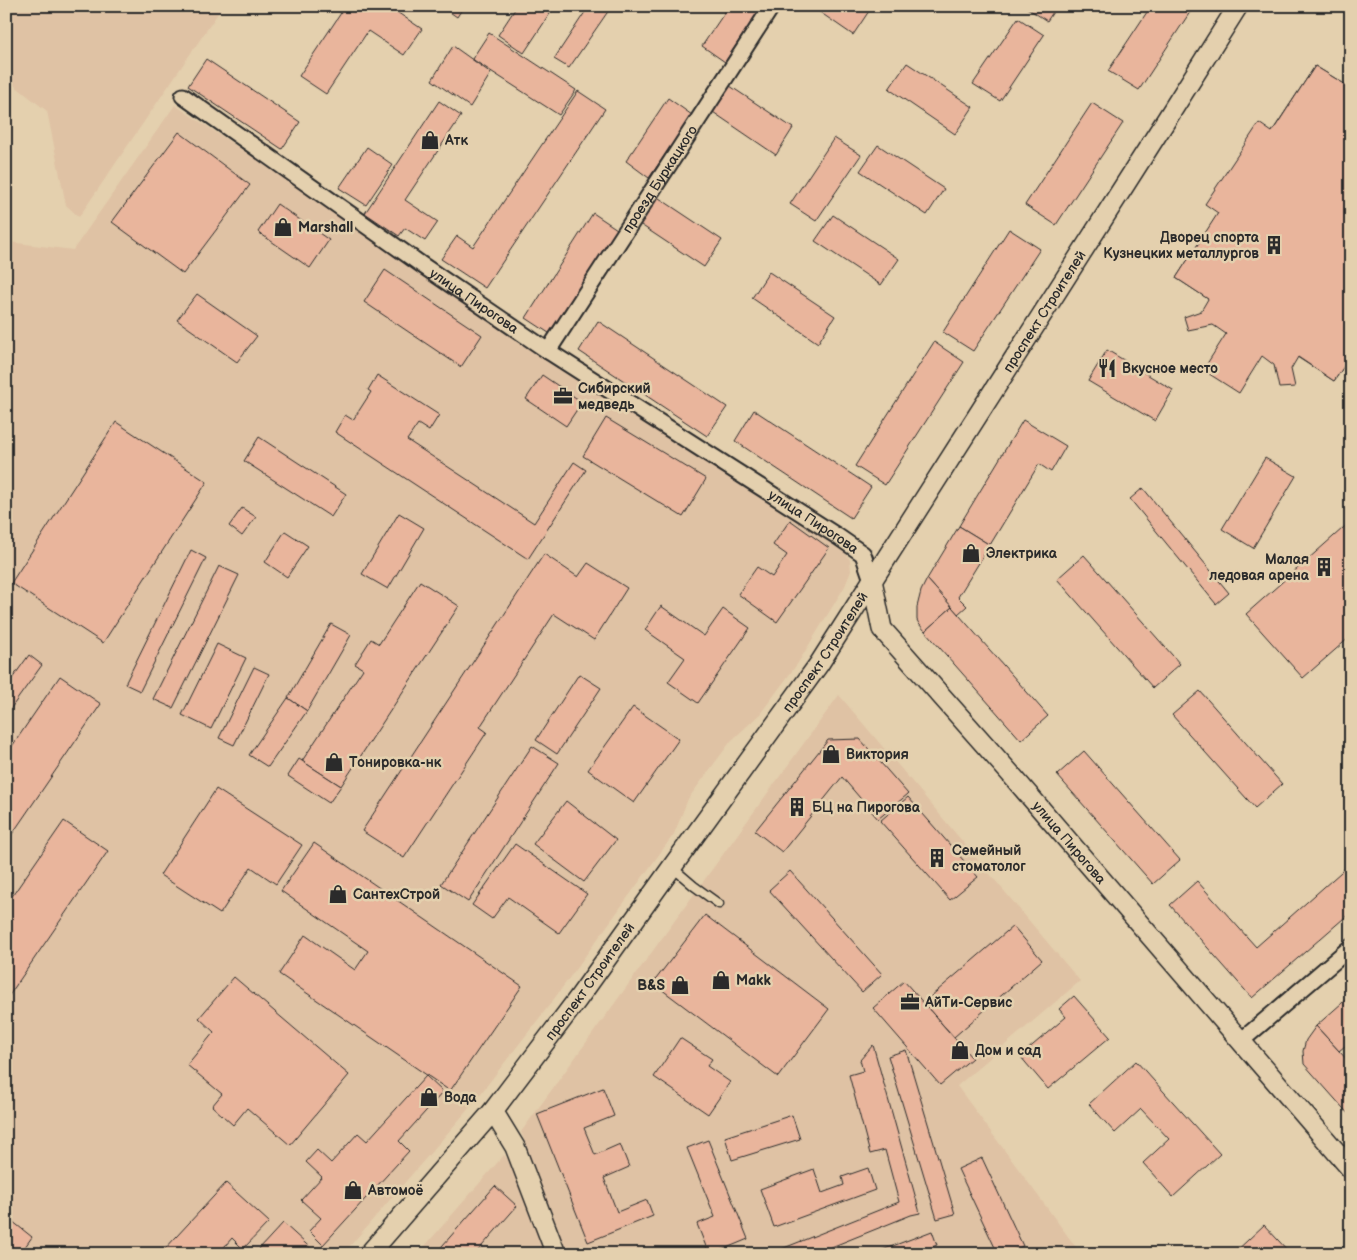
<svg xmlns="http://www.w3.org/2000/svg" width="1357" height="1260" font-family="'Balsamiq Sans',sans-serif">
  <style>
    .built { fill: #dfc2a4 }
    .building { fill: #e9b59c; stroke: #2b2b2b }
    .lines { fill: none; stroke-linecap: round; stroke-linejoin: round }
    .service-casing { stroke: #2b2b2b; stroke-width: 11 }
    .minor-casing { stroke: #2b2b2b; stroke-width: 19 }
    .tertiary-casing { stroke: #2b2b2b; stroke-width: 22 }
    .service { stroke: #e4d0ae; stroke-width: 8 }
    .minor { stroke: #e4d0ae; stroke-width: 15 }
    .tertiary { stroke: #e4d0ae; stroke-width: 19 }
    .labels { text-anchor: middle; stroke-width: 5; stroke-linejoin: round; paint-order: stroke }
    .poi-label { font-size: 14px; font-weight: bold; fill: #2b2b2b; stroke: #e4d0ae; text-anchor: start }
    .street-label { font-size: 14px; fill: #2b2b2b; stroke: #e4d0ae }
  </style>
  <rect width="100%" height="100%" fill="#e4d0ae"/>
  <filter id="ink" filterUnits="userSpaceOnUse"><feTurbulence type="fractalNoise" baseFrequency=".02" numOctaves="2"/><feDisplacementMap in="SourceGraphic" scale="10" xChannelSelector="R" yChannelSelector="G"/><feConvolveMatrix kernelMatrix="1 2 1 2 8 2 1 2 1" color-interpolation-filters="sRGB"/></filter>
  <g filter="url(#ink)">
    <g class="built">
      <polygon points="6,6 223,6 79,217 66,205 47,111 6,79"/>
      <polygon points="175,105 844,551 850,560 851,571 845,586 798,663 760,714 731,741 688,799 674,834 551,1003 471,1106 343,1254 6,1254 6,247 9,242 73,250"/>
      <polygon points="839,695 1080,981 957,1086 1081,1254 567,1254 521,1132"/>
      <polygon points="504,1155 512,1164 546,1254 418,1254"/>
    </g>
    <g class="building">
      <polygon points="331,6 388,6 422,29 404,55 368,31 326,94 299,76 341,13"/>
      <polygon points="441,6 464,6 457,17"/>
      <polygon points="517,6 555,6 524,53 498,35"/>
      <polygon points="589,6 603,6 609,10 569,68 554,59"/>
      <polygon points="729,6 762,6 725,62 702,46"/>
      <polygon points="811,6 868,6 871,8 853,35"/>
      <polygon points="1024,6 1057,6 1047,21"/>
      <polygon points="1151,6 1194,6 1139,90 1108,71"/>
      <polygon points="1018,18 1044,35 1000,101 973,84"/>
      <polygon points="489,33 576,90 559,115 472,59"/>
      <polygon points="453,46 491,73 470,107 432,80"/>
      <polygon points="206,59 300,122 282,149 188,86"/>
      <polygon points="907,63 973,107 955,134 889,89"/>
      <polygon points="1315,66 1351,88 1351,356 1334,381 1176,278"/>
      <polygon points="1315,66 1351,88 1347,67 1351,66 1351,356 1334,381 1298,357 1291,369 1295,387 1279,388 1274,365 1262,356 1239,393 1203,370 1226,334 1213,325 1188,330 1184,317 1201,311 1208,299 1176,278 1218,213 1205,204 1259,123 1272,132"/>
      <polygon points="727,84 793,128 776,155 710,110"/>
      <polygon points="578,91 605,109 485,288 441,259 457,236 473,247"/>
      <polygon points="668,98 692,115 649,178 626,161"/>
      <polygon points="439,101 461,116 405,200 438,222 425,241 405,228 399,236 365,213"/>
      <polygon points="1092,103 1123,123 1056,225 1025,205"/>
      <polygon points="179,132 250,185 183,274 112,222"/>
      <polygon points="834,138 861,155 816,221 790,204"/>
      <polygon points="878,145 944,189 927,215 860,171"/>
      <polygon points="367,147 393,165 366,205 339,188"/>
      <polygon points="656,196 722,240 704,267 638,223"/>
      <polygon points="277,204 329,240 310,268 258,232"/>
      <polygon points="593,213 620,231 552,335 526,318"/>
      <polygon points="833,215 899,259 881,285 815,241"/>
      <polygon points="1009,229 1040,249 973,351 943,332"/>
      <polygon points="385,270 482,335 461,367 364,302"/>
      <polygon points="769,272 835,316 818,343 752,298"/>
      <polygon points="197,294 257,336 237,362 177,320"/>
      <polygon points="598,321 727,407 707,436 579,351"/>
      <polygon points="934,342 964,362 885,485 855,466"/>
      <polygon points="1107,350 1173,390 1155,421 1088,381"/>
      <polygon points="377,375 439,415 429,431 418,424 407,440 534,523 574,462 586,470 528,559 335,432 345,415 353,420 371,392 368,390"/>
      <polygon points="542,375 582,402 566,426 526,399"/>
      <polygon points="754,410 871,487 851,518 735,441"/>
      <polygon points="606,418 706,479 683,517 583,456"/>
      <polygon points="1023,420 1066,446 1051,472 1039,464 990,545 959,526"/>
      <polygon points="116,422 207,482 103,643 11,583"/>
      <polygon points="259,437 346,494 331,517 244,461"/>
      <polygon points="1265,458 1296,476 1253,548 1222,529"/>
      <polygon points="1143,488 1229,593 1216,604 1130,499"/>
      <polygon points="242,508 256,517 242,536 229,526"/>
      <polygon points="399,513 424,528 388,589 362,574"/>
      <polygon points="790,520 829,548 777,622 738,594 757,567 772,577 787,555 773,545"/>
      <polygon points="1351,521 1351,636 1303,678 1246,614"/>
      <polygon points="959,526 990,545 958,597 967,606 958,614 927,579"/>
      <polygon points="285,531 308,546 287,577 265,562"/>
      <polygon points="191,550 206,558 140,691 125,684"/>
      <polygon points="544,554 578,577 588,563 627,588 594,640 554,614 480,727 487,732 404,858 362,831"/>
      <polygon points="1084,555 1180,664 1153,688 1057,579"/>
      <polygon points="219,566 239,575 173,708 153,699"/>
      <polygon points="927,579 952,607 925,631 919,624 917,620 917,607 921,591"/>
      <polygon points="420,581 459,606 341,786 302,761 363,669 355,664 371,639 379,644"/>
      <polygon points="661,606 704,636 723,609 750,628 698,703 668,682 685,658 645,630"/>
      <polygon points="952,607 1048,716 1021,740 925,631"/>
      <polygon points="331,624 351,635 307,711 288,698"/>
      <polygon points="217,644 246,658 211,729 182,715"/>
      <polygon points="29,655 42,665 6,715 6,687"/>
      <polygon points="254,667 269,674 234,745 219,738"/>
      <polygon points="579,674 601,688 557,754 536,740"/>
      <polygon points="60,676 101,704 6,843 6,755"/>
      <polygon points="1200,691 1282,784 1255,808 1172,715"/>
      <polygon points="288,698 307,711 268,767 249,755"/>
      <polygon points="633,707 679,739 634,803 588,770"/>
      <polygon points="860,739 908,794 878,819 842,777 782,852 755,831 828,740"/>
      <polygon points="532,746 559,763 468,902 441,884"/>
      <polygon points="1084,751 1180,860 1153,884 1057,775"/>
      <polygon points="299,759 341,786 329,803 288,776"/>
      <polygon points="216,789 302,845 276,884 251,867 220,914 160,875"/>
      <polygon points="908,797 978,877 950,900 880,821"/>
      <polygon points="566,801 616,840 584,882 533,844"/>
      <polygon points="64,821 108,851 6,1000 6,905"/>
      <polygon points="314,843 522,986 450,1091 279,974 305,935 355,970 368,951 281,891"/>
      <polygon points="515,844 587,894 559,933 508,897 492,919 472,905"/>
      <polygon points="1349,865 1351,867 1351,912 1252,998 1170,905 1197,881 1256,947"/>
      <polygon points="790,871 882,974 862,992 769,890"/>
      <polygon points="705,915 829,1009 778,1077 653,983"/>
      <polygon points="1013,926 1042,960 954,1037 923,1003"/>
      <polygon points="234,977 349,1075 290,1145 247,1108 233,1125 212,1106 222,1094 187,1065 214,1032 199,1018"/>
      <polygon points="904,981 972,1058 940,1085 873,1008"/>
      <polygon points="1351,995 1351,1041 1339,1051 1316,1026"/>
      <polygon points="1074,996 1110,1037 1048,1089 1020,1056 1066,1017 1059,1009"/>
      <polygon points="1316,1026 1351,1064 1351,1117 1304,1064 1303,1051 1306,1040"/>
      <polygon points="680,1038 712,1059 707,1066 730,1082 708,1114 654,1077"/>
      <polygon points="873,1045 920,1213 911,1215 814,1254 769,1254 899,1202 885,1150 870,1154 849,1075 863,1071 860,1060"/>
      <polygon points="906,1050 955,1214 937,1219 888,1056"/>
      <polygon points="1136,1061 1220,1154 1173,1197 1143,1163 1169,1139 1141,1109 1115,1133 1089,1104"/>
      <polygon points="426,1076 443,1092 399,1141 409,1151 323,1245 309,1231 321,1218 301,1200 322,1177 306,1162 317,1150 331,1163 358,1133 367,1141"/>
      <polygon points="603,1088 614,1116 584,1128 595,1155 620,1144 629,1167 604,1178 617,1212 647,1200 653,1216 588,1242 537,1114"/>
      <polygon points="792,1115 800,1139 732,1160 725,1137"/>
      <polygon points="708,1140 748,1239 712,1254 709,1254 697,1224 715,1217 687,1148"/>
      <polygon points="982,1158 1023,1246 1005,1254 998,1254 958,1169"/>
      <polygon points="868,1168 875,1190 774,1227 760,1189 814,1169 822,1193 844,1185 842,1177"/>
      <polygon points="226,1183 269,1222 243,1249 232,1238 218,1254 168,1254 164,1250"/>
      <polygon points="495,1186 517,1206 475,1254 435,1254"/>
      <polygon points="12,1221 32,1237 20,1254 6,1254 6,1228"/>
      <polygon points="283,1223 317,1254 264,1254 259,1249"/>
      <polygon points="1264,1225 1291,1254 1233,1254"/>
      <polygon points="932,1231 937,1245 914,1254 872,1254"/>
    </g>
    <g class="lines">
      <g class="service-casing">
        <polyline id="service" points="673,868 694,886 719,904"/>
      </g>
      <g class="minor-casing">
        <g id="minor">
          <path id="s1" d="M183,96L422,265L548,351L837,536L863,554L872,580"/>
          <path id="s2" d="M548,351L772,6"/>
          <polyline points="1241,1041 1351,947"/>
        </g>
      </g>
      <g class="tertiary-casing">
        <g id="tertiary">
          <path id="s3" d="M872,580L882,629L1008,771L1351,1169"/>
          <polyline points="493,1111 515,1147 556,1254"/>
          <path id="s4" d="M369,1254L493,1111L577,1000L672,867L819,664L1163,125L1238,6"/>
        </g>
      </g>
      <use href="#service" class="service"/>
      <use href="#minor" class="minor"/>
      <use href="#tertiary" class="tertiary"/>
    </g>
  </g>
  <defs>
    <g id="shop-bare" transform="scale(1.5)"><path d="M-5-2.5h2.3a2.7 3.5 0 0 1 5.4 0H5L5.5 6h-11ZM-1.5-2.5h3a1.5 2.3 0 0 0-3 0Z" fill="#2b2b2b" stroke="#e4d0ae" stroke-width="2.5" paint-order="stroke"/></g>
    <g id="building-bare" transform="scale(1.5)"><path d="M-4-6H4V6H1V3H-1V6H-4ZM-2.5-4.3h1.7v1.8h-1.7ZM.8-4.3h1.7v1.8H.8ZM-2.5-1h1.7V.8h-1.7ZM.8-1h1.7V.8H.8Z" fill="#2b2b2b" stroke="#e4d0ae" stroke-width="2.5" paint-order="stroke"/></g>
    <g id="restaurant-bare" transform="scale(1.5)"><path d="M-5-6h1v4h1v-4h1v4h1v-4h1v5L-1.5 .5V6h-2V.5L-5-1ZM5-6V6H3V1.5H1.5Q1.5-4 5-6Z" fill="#2b2b2b" stroke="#e4d0ae" stroke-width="2.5" paint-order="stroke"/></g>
    <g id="office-bare" transform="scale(1.5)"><path d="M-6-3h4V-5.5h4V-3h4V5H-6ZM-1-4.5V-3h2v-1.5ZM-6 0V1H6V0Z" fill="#2b2b2b" stroke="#e4d0ae" stroke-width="2.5" paint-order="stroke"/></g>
  </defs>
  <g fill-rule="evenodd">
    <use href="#shop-bare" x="430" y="140"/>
    <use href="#shop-bare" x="283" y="227"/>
    <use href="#building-bare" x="1274" y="245"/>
    <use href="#restaurant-bare" x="1107" y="368"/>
    <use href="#office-bare" x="563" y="396"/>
    <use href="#shop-bare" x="971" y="553"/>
    <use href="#building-bare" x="1324" y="567"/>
    <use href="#shop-bare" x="831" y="754"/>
    <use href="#shop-bare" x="334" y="762"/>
    <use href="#building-bare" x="797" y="807"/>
    <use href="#building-bare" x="937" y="858"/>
    <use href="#shop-bare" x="338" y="894"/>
    <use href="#shop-bare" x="721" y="980"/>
    <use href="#shop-bare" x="680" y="985"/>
    <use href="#office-bare" x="910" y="1002"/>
    <use href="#shop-bare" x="960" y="1050"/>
    <use href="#shop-bare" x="429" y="1097"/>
    <use href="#shop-bare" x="353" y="1190"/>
  </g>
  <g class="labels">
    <g class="poi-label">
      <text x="445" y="145">Атк</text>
      <text x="298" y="232">Marshall</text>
      <text x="1259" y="242" text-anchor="end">Дворец спорта<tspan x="1259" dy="16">Кузнецких металлургов</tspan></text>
      <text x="1122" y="373">Вкусное место</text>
      <text x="578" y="393">Сибирский<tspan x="578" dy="16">медведь</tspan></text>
      <text x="986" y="558">Электрика</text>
      <text x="1309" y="564" text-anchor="end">Малая<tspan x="1309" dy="16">ледовая арена</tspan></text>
      <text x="846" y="759">Виктория</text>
      <text x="349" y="767">Тонировка-нк</text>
      <text x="812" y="812">БЦ на Пирогова</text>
      <text x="952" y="855">Семейный<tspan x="952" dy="16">стоматолог</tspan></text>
      <text x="353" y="899">СантехСтрой</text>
      <text x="736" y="985">Makk</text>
      <text x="665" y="990" text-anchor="end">B&amp;S</text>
      <text x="925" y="1007">АйТи-Сервис</text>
      <text x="975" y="1055">Дом и сад</text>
      <text x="444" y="1102">Вода</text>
      <text x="368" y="1195">Автомоё</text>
    </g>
    <g class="street-label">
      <text dy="5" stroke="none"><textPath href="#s2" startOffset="205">проезд Буркацкого</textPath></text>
      <text dy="5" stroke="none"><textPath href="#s1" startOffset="356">улица Пирогова</textPath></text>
      <text dy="5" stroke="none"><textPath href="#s4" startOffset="1161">проспект Строителей</textPath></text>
      <text dy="5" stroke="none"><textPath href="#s1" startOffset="761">улица Пирогова</textPath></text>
      <text dy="5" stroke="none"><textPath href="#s4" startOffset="756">проспект Строителей</textPath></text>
      <text dy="5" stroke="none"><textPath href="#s3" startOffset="334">улица Пирогова</textPath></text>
      <text dy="5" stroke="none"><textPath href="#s4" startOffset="351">проспект Строителей</textPath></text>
    </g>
  </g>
  <rect width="1357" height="1260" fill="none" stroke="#e4d0ae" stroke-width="25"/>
  <rect x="12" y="12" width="1332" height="1235" fill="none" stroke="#2b2b2b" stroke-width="2" filter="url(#ink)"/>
</svg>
